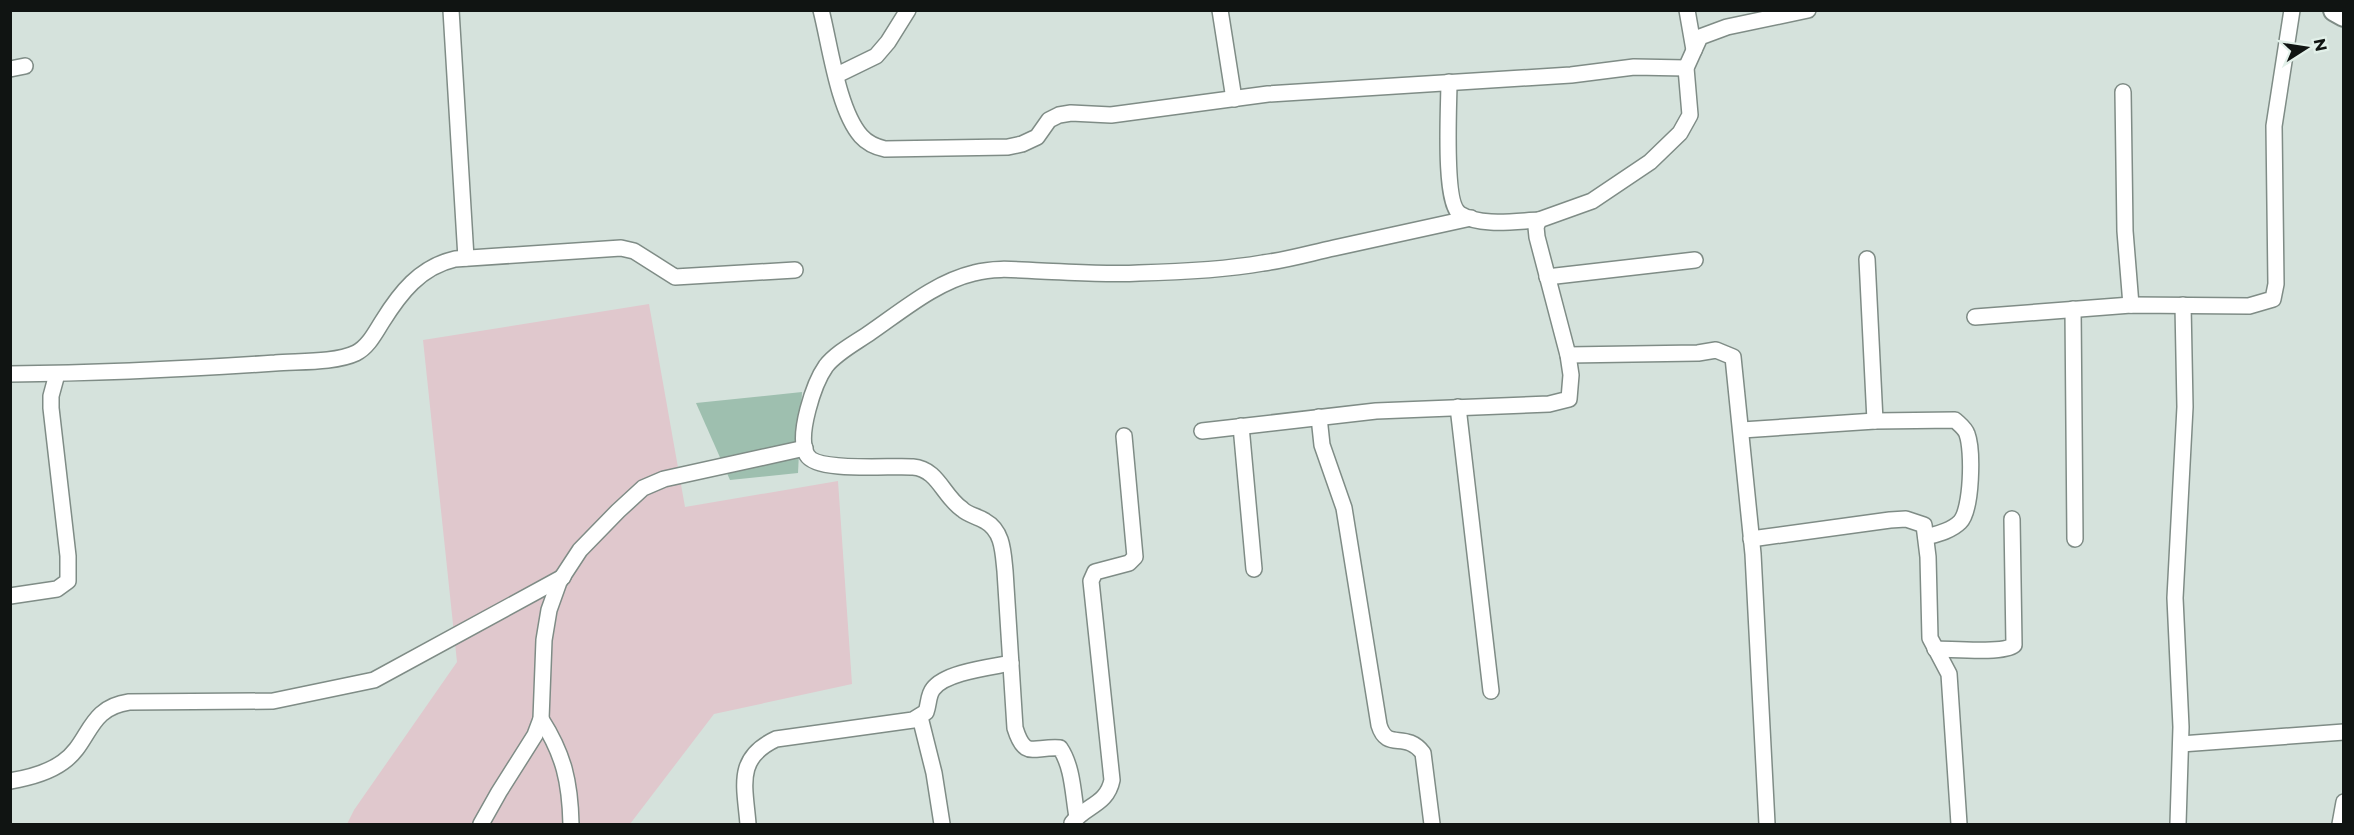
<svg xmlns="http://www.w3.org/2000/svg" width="2354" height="835" font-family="Montserrat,sans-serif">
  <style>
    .green { fill: #e0c8cd }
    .water { fill: #9ebfaf }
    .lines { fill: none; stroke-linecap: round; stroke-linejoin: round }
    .street-casing { stroke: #7f8c86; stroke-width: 18 }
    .secondary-casing { stroke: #7f8c86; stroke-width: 26 }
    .street { stroke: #fff; stroke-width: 15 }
    .secondary { stroke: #fff; stroke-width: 22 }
  </style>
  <rect width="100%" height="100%" fill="#d5e2dc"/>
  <polygon class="green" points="649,304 685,507 838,481 852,684 714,714 630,824 347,824 354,810 457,662 423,340"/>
  <polygon class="water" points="802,392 798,473 730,480 696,403"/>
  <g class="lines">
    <g class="street-casing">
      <g id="street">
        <polyline points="451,10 466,258"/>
        <path d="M821,10C830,45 838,110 861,136C868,144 876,147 885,149L1008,147L1022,144L1037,137L1049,120L1059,115L1071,113L1111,115L1268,94L1571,75L1634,67L1686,68"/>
        <polyline points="1220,10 1234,99"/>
        <polyline points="1687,10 1694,50"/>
        <polyline points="10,69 25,66"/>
        <polyline points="837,75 876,56 888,42 908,10"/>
        <path d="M1449,82C1449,105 1443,203 1460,214C1481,227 1516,221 1539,220"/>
        <polyline points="2123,92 2125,231 2131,305"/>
        <polyline points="1867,259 1875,421"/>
        <polyline points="1547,277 1695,260"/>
        <polyline points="2073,309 2075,539"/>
        <polyline points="1975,317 2131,305 2249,306 2273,299 2276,284 2274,126 2292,10"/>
        <polyline points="1568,355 1698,353 1716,350 1733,357 1753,554 1767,824"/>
        <path d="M10,374C99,373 187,369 275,363C297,361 335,363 356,353C368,347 375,333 382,322C400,293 420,267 455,259L621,248L634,251L675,277L795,270"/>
        <polyline points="1458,407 1491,691"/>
        <path d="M1319,417L1322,445L1344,508L1379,725C1387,752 1405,730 1423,753L1432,824"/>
        <polyline points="1241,426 1254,569"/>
        <path d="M1742,430L1875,421L1955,420C1959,424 1965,428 1967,434C1973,450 1972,510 1960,522C1951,531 1937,534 1926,537"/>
        <polyline points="1202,431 1376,411 1549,404 1569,399 1571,375 1568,355 1537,237 1536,227 1539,220 1592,201 1650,162 1680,133 1690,115 1686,68 1700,37 1727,27 1808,10"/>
        <polyline points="1751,539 1890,520 1906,519 1924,525 1928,557 1930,638 1949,674 1959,824"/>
        <polyline points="10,596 57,589 68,581 68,556 51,408 51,396 57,374"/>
        <path d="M1935,649C1953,649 2003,654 2014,645L2012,519"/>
        <polyline points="920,717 934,773 942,824"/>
        <path d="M541,719C564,755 570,782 571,824"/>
        <polyline points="2181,744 2344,732"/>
        <path d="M10,781C28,778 48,773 63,762C91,742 87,708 129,702L273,701L374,680L563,577"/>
        <path d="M1077,817C1073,795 1073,767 1060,748C1033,746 1025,760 1015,728L1005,571C1003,552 1003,531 985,521C977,516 968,515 962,509C943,496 938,469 913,467C893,465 817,473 807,455C796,436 814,383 826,366C837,352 857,342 871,332C903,310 936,282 974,273C996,267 1018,270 1041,271C1073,272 1107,275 1139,273C1180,272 1223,270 1263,263C1287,260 1311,253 1334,248C1380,238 1426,228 1471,218"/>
        <path d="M1072,823C1086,805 1107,805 1112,780L1091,581L1095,572L1129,563L1135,557L1124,436"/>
        <polyline points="481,824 499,792 535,735 541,719 544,640 549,610 559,582 580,550 618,511 643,488 664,479 805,448"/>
        <path d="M748,824C745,786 735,758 776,739L913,720L926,712C929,704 928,695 933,689C945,672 992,667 1011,663"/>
        <polyline points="2178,824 2181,727 2175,598 2185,407 2183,305"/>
        <polyline points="2340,824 2344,802"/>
      </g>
    </g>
    <g class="secondary-casing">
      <polyline id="secondary" points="2335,10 2344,15"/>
    </g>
    <use href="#street" class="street"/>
    <use href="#secondary" class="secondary"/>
  </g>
  <rect width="2354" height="835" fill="none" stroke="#101412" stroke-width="24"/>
  <g transform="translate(2306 48) rotate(78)" stroke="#e2f0e9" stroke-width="4.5" paint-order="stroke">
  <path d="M0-4.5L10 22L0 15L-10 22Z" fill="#101412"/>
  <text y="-9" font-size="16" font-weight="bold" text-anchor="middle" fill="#101412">N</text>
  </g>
</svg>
